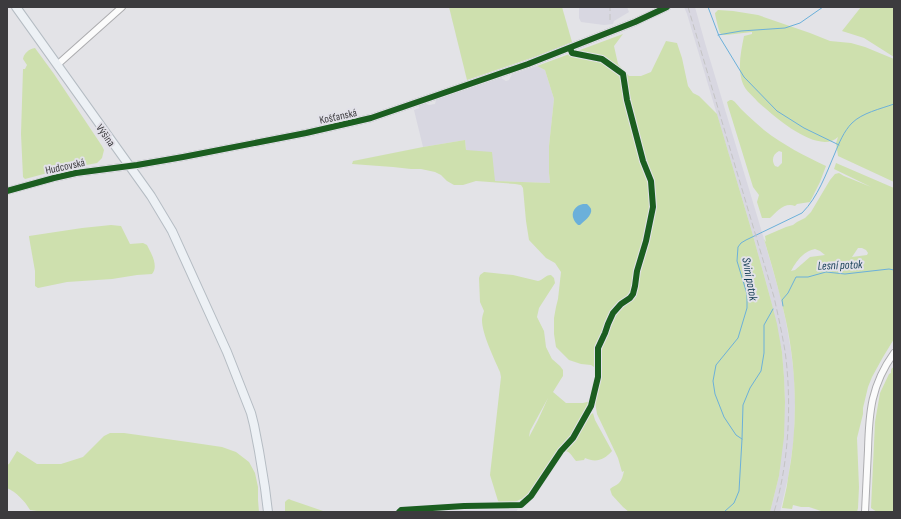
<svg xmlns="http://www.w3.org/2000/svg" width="901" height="519" font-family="'Sofia Sans Condensed',sans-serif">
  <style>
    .built { fill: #d8d7e1 }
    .green { fill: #cee0ae; fill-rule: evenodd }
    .water { fill: #6bb0da }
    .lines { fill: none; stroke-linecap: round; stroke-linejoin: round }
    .stream { stroke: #6bb0da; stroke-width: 1 }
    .minor-casing { stroke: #acacaf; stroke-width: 8 }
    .major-casing { stroke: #b5bcc3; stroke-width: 10 }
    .minor { stroke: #fbfbfb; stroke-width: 6 }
    .major { stroke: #edf1f5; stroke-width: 8 }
    .rail { stroke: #c4c4c4; stroke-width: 1; stroke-dasharray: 6 3; stroke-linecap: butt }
    .cycleway-casing { stroke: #e2e1e9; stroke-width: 8 }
    .cycleway { stroke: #1b5e20; stroke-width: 6 }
    .labels { text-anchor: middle; stroke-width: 4; stroke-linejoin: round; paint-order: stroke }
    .street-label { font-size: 11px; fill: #3c3b3e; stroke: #e2e1e9 }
    .water-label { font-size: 12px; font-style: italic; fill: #133c54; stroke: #e2e1e9 }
  </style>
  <rect width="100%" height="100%" fill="#e3e3e7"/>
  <g class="built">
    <polygon points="579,7 627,7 629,12 614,21 613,24 604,25 581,22 579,18"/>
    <polygon points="684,7 695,7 705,43 761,229 780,295 786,322 791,351 794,376 795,402 794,438 788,478 780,512 770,512 779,476 785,402 784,377 782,352 770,297 752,232 687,14"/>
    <polygon points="537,66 545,70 554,99 549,146 549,173 550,183 494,181 466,150 465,140 423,147 414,110 419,108 418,105 425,103 429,105 435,104 436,100 501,78 506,81 509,80 512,74"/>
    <polygon points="519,507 516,512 411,512 476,508"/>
  </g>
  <g class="green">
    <polygon points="449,7 562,7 572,42 537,56 467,80"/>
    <polygon points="861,7 894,7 894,57 864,38 842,31"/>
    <path d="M718,10L733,11L758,15L810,33L830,41L851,43L865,47L894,59V182L838,156L836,143L838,137C818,156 772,115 757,101C753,96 746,91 743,84C737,69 741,51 744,36L752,34V32L726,35C724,35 722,35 720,33C719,31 715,15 715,13Z"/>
    <path d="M623,34L614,46L618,64L629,76H641L651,72L666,41L677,43L682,58L688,86L693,93L699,96L717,114L752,232L770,297L777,324L782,352L784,377L785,402L784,437L779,476L770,512H629L623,507L612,495L610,489C613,486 616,486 619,483C622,480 623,475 624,471L622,472L618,458L597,414L595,402L599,386L597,369L591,365L581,364L569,360L556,347L554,334V318L556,307L558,299L561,272L555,263L546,258L529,240L526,221L523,188L521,185L515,184L476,181L463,185H454L447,181L441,175L435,172L421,169H411L393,167L352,164L353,161L423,147L465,140L466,150L492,152L495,181L550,183L549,173V146L554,99L545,70L537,66Z"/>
    <path d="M35,48L54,74L102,146L104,150L102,158L97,163L55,171L25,179L23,177L21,134L23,69H25L27,65L23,59C24,53 29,49 35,48Z"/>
    <path d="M730,100H732C736,102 738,106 741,109C748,116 756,123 764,130C783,145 805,156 826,166L820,182L810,202L797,204L795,206C784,202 777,212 770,218H762L757,202L759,195L753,187L728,106L727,102ZM779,151L782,152V163L778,167L775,166C771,160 773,154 779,151Z"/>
    <path d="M836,163L894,188V339L883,357L872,377L868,387L863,408V414L857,438L859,487L858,508L857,512H824L809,507H801L793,505L792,509L782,508C784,498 787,488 788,478C798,427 797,372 786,321C780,293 772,266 764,239L766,242L765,236L786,227L793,225L797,222L805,218L811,212L830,180L835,174L839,173L844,176L871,187L834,169ZM858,248H862L866,250L868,253L867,255L852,257ZM815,249L820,251L825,255L810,257L795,270L791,271C796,261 804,251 815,249Z"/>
    <path d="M111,225L121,226L130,244L143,243L147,245C151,253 159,266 152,274L137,275L112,279L67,282L38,288L35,286V271L29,237V236L82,228Z"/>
    <path d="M484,272L513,275L538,281C543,280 545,275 551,275L554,278L555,283L539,308L537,317L544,331L546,347L552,359L560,366L563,370V376L561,379L553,392L566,403H583L591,401L590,415L593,413L595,420L612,451C604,460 596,463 585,458L584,460L576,461C570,454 570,450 560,451L529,496L524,501L521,499L515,502H499L498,501L490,475L501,377L500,372C494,358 482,334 482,320C482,317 483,314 484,311L480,302L479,278L480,275ZM548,398L538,420L529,437L530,431Z"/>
    <path d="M894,367V512H877L871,508L875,422L880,393L889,374L891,373C891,370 891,368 894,367Z"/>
    <path d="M110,433H124L188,442L222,447L236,452L249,462L255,473L258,487V500L259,512H44L30,510C25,501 16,492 7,488V465L9,464L17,451L37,464H61L83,457L104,436Z"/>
    <polygon points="289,499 291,500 326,512 285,512 285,502 287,500"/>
  </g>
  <path class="water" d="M583,204H587C588,205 591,208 591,209C593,215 583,222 580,225H578C577,224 575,222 574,220C570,212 576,205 583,204Z"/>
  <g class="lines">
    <g class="stream">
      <polyline points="708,7 719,36 744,77 777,111 804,128 839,145"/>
      <polyline points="718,35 741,31 785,28 800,23 823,7"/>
      <polyline points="783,306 782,300 788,293 796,277 808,277 826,272 845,274 889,269 894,270"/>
      <path d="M742,439L736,435L724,417L715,394L713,381L716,365L738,338L747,308V294L737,261L738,247L741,243L746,240L802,213C818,197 826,174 835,153C839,143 844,131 852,123C862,113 880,109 894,104"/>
      <polyline points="724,512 734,503 739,491 742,439 743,405 750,388 761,371 764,353 764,325 773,309"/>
    </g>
    <g class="minor-casing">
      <g id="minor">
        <polyline points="57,65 122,7"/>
        <polyline points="7,191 54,178 76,173 137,165 183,157 306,133 371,118 528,64 635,22 667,7"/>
        <path d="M865,512C866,491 867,471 868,450C869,412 871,385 894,353"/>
      </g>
    </g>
    <g class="major-casing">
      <polyline id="major" points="16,7 151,196 172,231 227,352 251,413 254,425 259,451 265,488 268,512"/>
    </g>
    <use href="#minor" class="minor"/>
    <use href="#major" class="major"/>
    <g class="rail">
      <path d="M688,7L774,297C778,315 782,333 785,351C792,401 789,464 774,512"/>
      <polyline points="610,20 610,7"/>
    </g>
    <g class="cycleway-casing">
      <g id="cycleway">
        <polyline points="7,191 54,178 76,173 137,165 183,157 306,133 371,118 528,64 635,22 667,7"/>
        <polyline points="399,512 401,510 464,506 521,505 531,496 561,451 573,438 591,406 598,377 598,348 605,333 608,324 613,313 621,304 630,298 633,294 635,286 637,271 646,241 653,207 651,181 643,161 627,100 623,74 602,59 572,53 570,48"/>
      </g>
    </g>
    <use href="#cycleway" class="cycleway"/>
  </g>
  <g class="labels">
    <g class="street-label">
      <text transform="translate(338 116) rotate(-12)" y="4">Košťanská</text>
      <text transform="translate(106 135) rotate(54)" y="4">Výšina</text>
      <text transform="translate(65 166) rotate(-12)" y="4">Hudcovská</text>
    </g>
    <g class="water-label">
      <text transform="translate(840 265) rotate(-2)" y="4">Lesní potok</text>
      <text transform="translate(750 279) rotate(80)" y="4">Sviní potok</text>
    </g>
  </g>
  <rect width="901" height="519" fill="none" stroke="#3c3b3e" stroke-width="16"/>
</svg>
